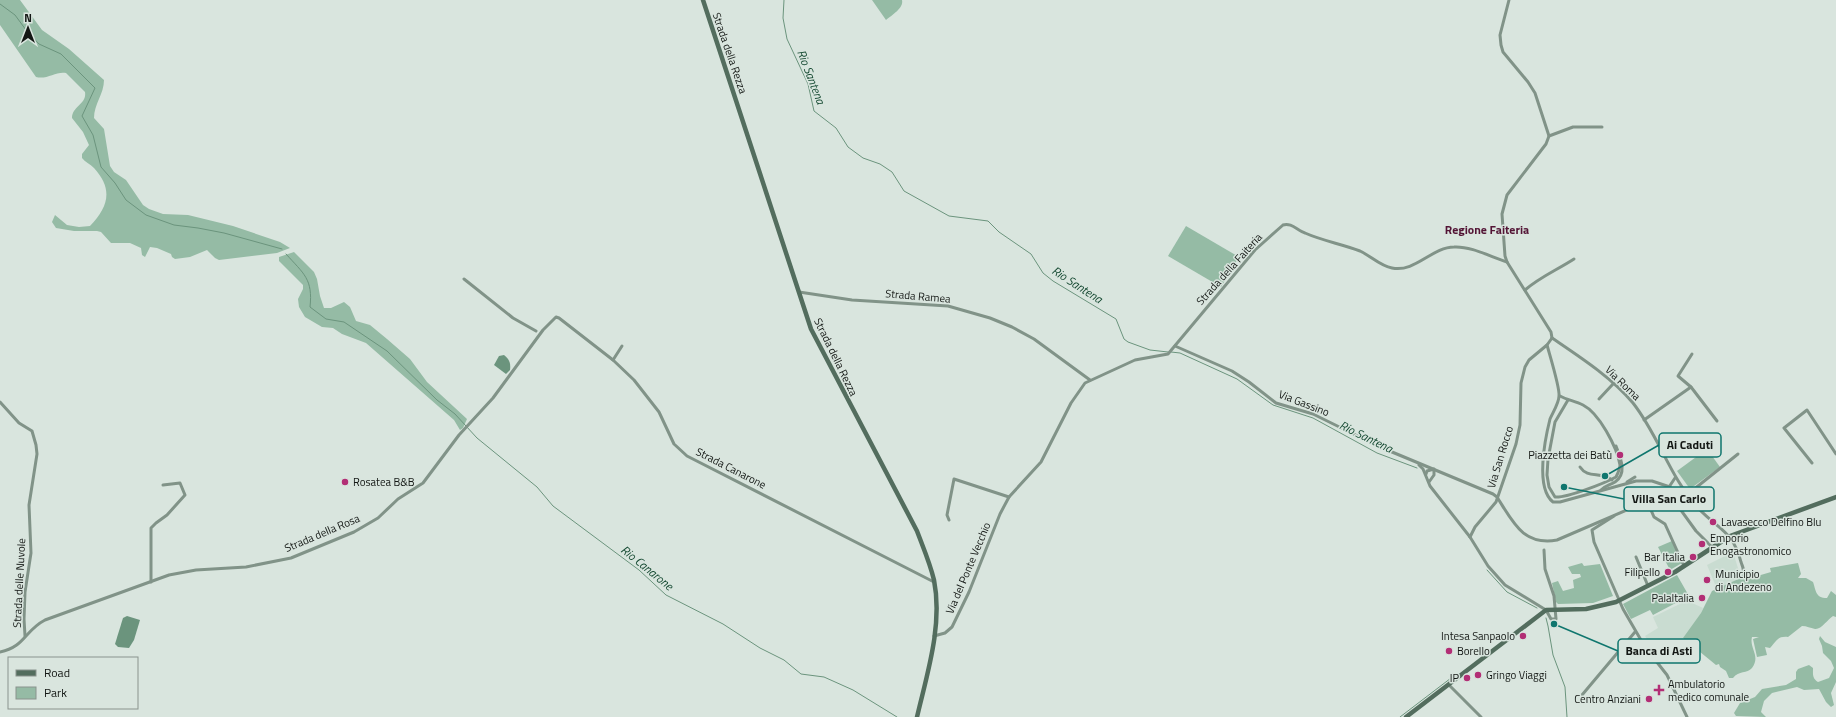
<svg xmlns="http://www.w3.org/2000/svg" width="1836" height="717" font-family="'Titillium Web',sans-serif">
  <style>
    .built { fill: #c9dcd1 }
    .green { fill: #95bba5 }
    .water { fill: #6b947d }
    .lines { fill: none; stroke-linecap: round; stroke-linejoin: round }
    .stream { stroke: #6b947d; stroke-width: 1 }
    .pedestrian { stroke: #819388; stroke-width: 2.5 }
    .minor { stroke: #819388; stroke-width: 3 }
    .secondary { stroke: #536d5e; stroke-width: 4.5 }
    .poi-dot { fill: #b22e75; stroke: #d9e5de; stroke-width: 1.5 }
    .labels { text-anchor: middle; stroke-width: 3; stroke-linejoin: round; paint-order: stroke }
    .street-label { font-size: 11px; fill: #131714; stroke: #d9e5de }
    .poi-label { font-size: 11px; fill: #131714; stroke: #d9e5de; text-anchor: end }
    .water-label { font-size: 12px; font-style: italic; fill: #134830; stroke: #d9e5de }
    .neighbourhood-label { font-size: 12px; font-weight: bold; fill: #531435; stroke: #d9e5de }
    .leader { fill: none; stroke: #0f766e; stroke-width: 1.5 }
    .callout-dot { fill: #0f766e; stroke: #d9e5de; stroke-width: 1.5 }
    .callout { fill: #d9e5de; stroke: #0f766e; stroke-width: 1.5 }
    .callout-label { font-size: 12px; text-anchor: middle; font-weight: bold; fill: #131714 }
  </style>
  <rect width="100%" height="100%" fill="#d9e5de"/>
  <g class="built">
    <polygon points="1733,552 1741,578 1717,589 1707,565"/>
    <polygon points="1688,600 1690,602 1703,608 1701,613 1679,645 1659,656 1645,636 1658,628 1653,617"/>
  </g>
  <g class="green">
    <path d="M0,0H20L42,30L69,49L104,80C104,94 94,104 94,118L104,129L110,166L114,172L126,180L143,205L149,209L163,214L188,215L233,226L280,242L290,248L277,253L219,260L215,258L207,250L190,257L175,259L172,257L171,254L157,248L150,247L145,257L142,255L141,248L130,243H111L101,232L97,231H74L56,228L52,222L55,215L67,225L79,227L90,226C109,206 113,189 94,168C90,164 85,162 82,158V154L89,145L83,132L72,118C72,106 87,104 85,92L66,73C56,71 47,80 36,77L0,25Z"/>
    <path d="M872,0H902C904,8 892,15 886,20Z"/>
    <polygon points="1186,226 1239,257 1221,287 1168,256"/>
    <polygon points="294,252 314,272 317,279 320,296 324,308 331,308 344,302 350,307 356,321 370,325 387,339 410,359 427,382 467,419 463,428 460,430 454,420 366,343 342,334 333,328 322,327 305,317 299,307 298,299 303,289 303,285 279,261 279,257"/>
    <polygon points="1707,449 1720,467 1690,489 1677,471"/>
    <polygon points="1672,541 1682,563 1670,570 1658,547"/>
    <polygon points="1582,563 1584,566 1600,564 1613,596 1593,603 1558,604 1556,602 1552,583 1558,581 1563,591 1574,588 1573,580 1581,577 1580,574 1572,574 1568,567"/>
    <path d="M1798,563L1801,574L1798,578H1806L1813,582C1816,590 1815,598 1827,598L1831,591L1836,595V617L1833,616C1828,619 1821,630 1815,629C1810,628 1807,626 1802,626L1788,637C1777,636 1777,641 1770,648L1765,647L1767,655L1757,657L1753,639L1759,637H1752C1749,648 1761,656 1752,668C1747,674 1739,670 1733,678H1729L1726,671L1720,667L1719,664L1716,665L1683,638L1701,613L1712,591L1745,576L1747,579L1771,572L1770,568Z"/>
    <polygon points="1677,575 1689,596 1653,615 1650,610 1631,619 1623,604"/>
    <path d="M1820,636L1825,642L1836,647V682L1831,693L1834,705L1831,707L1826,702L1819,689L1804,690L1797,687L1772,693L1764,701L1761,712L1766,717L1736,716L1734,713L1740,703L1755,697L1762,689L1786,685L1796,679V672L1798,669L1809,665L1813,668C1813,674 1812,678 1818,682L1829,678L1834,668L1831,661L1823,653L1822,646L1819,639Z"/>
  </g>
  <g class="water">
    <path d="M504,355C509,359 511,363 510,370L506,374L494,365L499,356Z"/>
    <polygon points="127,616 140,620 134,640 129,648 118,647 115,644 123,618"/>
  </g>
  <g class="lines">
    <g class="stream">
      <polyline points="784,0 783,18 787,39 808,84 814,111 836,128 848,147 863,158 880,164 892,172 904,191 949,216 988,221 999,232 1031,254 1043,273 1053,281 1116,319 1124,339 1128,342 1150,350 1168,352"/>
      <polyline points="0,4 15,15 26,30 39,44 61,54 95,88 82,116 93,135 101,167 115,183 126,200 146,215 174,225 198,228 224,233 282,249"/>
      <path d="M286,254C304,274 313,279 310,307L326,319L344,322L387,351L437,400L455,414L477,438L537,487L553,506L639,570L666,595L723,624L760,648L784,660L801,674L824,677L853,690L897,717"/>
      <polyline points="1171,352 1180,353 1237,379 1273,405 1313,418 1377,453 1417,468"/>
      <polyline points="1487,570 1507,592 1537,608"/>
      <polyline points="1546,618 1548,626 1553,655 1565,687 1567,717"/>
      <polyline points="1400,717 1455,675"/>
    </g>
    <polyline class="pedestrian" points="1667,490 1675,502"/>
    <g class="minor">
      <polyline points="1509,0 1500,35 1501,45 1503,52 1528,82 1535,93 1549,136 1546,144 1507,195 1502,214 1505,256 1507,262 1551,332 1552,338"/>
      <polyline points="1549,136 1573,127 1602,127"/>
      <polyline points="464,279 513,318 536,331"/>
      <path d="M1525,290C1540,277 1557,270 1574,259"/>
      <polyline points="799,292 852,300 948,306 990,318 1012,327 1034,339 1090,380"/>
      <path d="M1552,338C1580,357 1611,377 1633,403C1659,436 1670,478 1699,509C1719,530 1733,531 1741,562C1743,567 1745,572 1743,577"/>
      <path d="M1547,345C1550,356 1560,388 1559,396C1559,403 1553,412 1550,419C1545,439 1535,488 1553,502H1560L1636,481H1652L1670,487"/>
      <path d="M1175,346L1232,371L1249,382L1276,403L1313,414L1380,447L1493,494L1497,497C1513,522 1523,546 1557,540L1657,497L1667,490L1675,478"/>
      <polyline points="613,360 622,346"/>
      <polyline points="1691,387 1717,421"/>
      <path d="M1560,396C1567,400 1575,401 1583,405C1599,413 1617,447 1620,465C1620,469 1618,473 1616,477C1605,483 1567,498 1555,497L1549,487L1547,475L1548,459L1555,422L1568,400"/>
      <polyline points="1599,399 1613,384"/>
      <polyline points="0,402 19,423 32,431 36,445 37,454 29,505 31,553 25,592 24,619 25,636"/>
      <polyline points="1644,420 1691,387 1678,376 1692,354"/>
      <polyline points="1812,463 1784,428 1807,410 1836,454"/>
      <polyline points="1419,465 1423,469 1430,486 1470,537 1488,566 1505,585 1546,610 1551,619 1556,619 1554,596 1545,569 1544,550"/>
      <path d="M1580,467C1588,479 1600,471 1612,480"/>
      <polyline points="1426,474 1427,471 1434,469 1434,475 1429,482"/>
      <polyline points="1627,482 1635,477"/>
      <path d="M1601,490C1605,486 1610,485 1615,482C1628,473 1620,457 1616,446"/>
      <polyline points="1688,494 1738,454"/>
      <polyline points="1647,501 1654,517 1665,524 1684,566"/>
      <polyline points="1675,502 1696,531 1712,547"/>
      <polyline points="1614,516 1592,530 1594,542 1623,609 1645,647 1667,675 1687,717"/>
      <polyline points="949,520 947,515 954,479 1009,497"/>
      <polyline points="1470,537 1475,527 1496,502 1516,444 1520,425 1521,383 1525,367 1529,360 1547,345 1552,338"/>
      <polyline points="1636,557 1648,586"/>
      <polyline points="151,582 151,528 156,523 167,515 185,495 180,483 163,485"/>
      <path d="M934,636L945,633L952,627L969,592L1000,514L1009,497L1041,462L1071,403L1085,383L1135,360L1168,354L1255,250L1283,225C1291,222 1298,231 1305,233C1323,241 1342,244 1360,251C1371,256 1380,266 1392,268C1415,273 1432,247 1454,247C1471,246 1491,257 1507,262"/>
      <path d="M0,652C25,647 24,631 45,620L169,575L196,570L246,567L291,558L354,532L378,518L398,499L423,483L459,435L493,398L543,330L556,317L559,318L613,360L634,380L659,412L674,444L687,456L934,582"/>
      <polyline points="1449,685 1481,717"/>
      <polyline points="1582,695 1635,632"/>
    </g>
    <g class="secondary">
      <path d="M703,0L811,329L917,531C923,547 930,563 934,580C943,625 927,674 917,717"/>
      <polyline points="1406,717 1546,610 1586,609 1616,602 1675,572 1730,536 1836,497"/>
    </g>
  </g>
  <g class="poi-dot">
    <circle cx="1620" cy="455" r="4"/>
    <circle cx="345" cy="482" r="4"/>
    <circle cx="1713" cy="522" r="4"/>
    <circle cx="1702" cy="544" r="4"/>
    <circle cx="1693" cy="557" r="4"/>
    <circle cx="1668" cy="572" r="4"/>
    <circle cx="1707" cy="580" r="4"/>
    <circle cx="1702" cy="598" r="4"/>
    <circle cx="1523" cy="636" r="4"/>
    <circle cx="1449" cy="651" r="4"/>
    <circle cx="1478" cy="675" r="4"/>
    <circle cx="1467" cy="678" r="4"/>
    <path d="M1657 684h4v4h4v4h-4v4h-4v-4h-4v-4h4z"/>
    <circle cx="1649" cy="699" r="4"/>
  </g>
  <g class="labels">
    <g class="street-label">
      <text transform="translate(730 53) rotate(71)" y="4">Strada della Rezza</text>
      <text transform="translate(1229 269) rotate(-48)" y="4">Strada della Faiteria</text>
      <text transform="translate(918 296) rotate(5)" y="4">Strada Ramea</text>
      <text transform="translate(836 357) rotate(64)" y="4">Strada della Rezza</text>
      <text transform="translate(1623 383) rotate(44)" y="4">Via Roma</text>
      <text transform="translate(1304 403) rotate(21)" y="4">Via Gassino</text>
      <text transform="translate(1500 457) rotate(-73)" y="4">Via San Rocco</text>
      <text transform="translate(731 468) rotate(27)" y="4">Strada Canarone</text>
      <text transform="translate(322 533) rotate(-23)" y="4">Strada della Rosa</text>
      <text transform="translate(968 568) rotate(-67)" y="4">Via del Ponte Vecchio</text>
      <text transform="translate(19 583) rotate(-87)" y="4">Strada delle Nuvole</text>
    </g>
    <g class="poi-label">
      <text x="1612" y="459">Piazzetta dei Batù</text>
      <text x="353" y="486" text-anchor="start">Rosatea B&amp;B</text>
      <text x="1721" y="526" text-anchor="start">Lavasecco Delfino Blu</text>
      <text x="1710" y="542" text-anchor="start">Emporio<tspan x="1710" dy="13">Enogastronomico</tspan></text>
      <text x="1685" y="561">Bar Italia</text>
      <text x="1660" y="576">Filipello</text>
      <text x="1715" y="578" text-anchor="start">Municipio<tspan x="1715" dy="13">di Andezeno</tspan></text>
      <text x="1694" y="602">PalaItalia</text>
      <text x="1515" y="640">Intesa Sanpaolo</text>
      <text x="1457" y="655" text-anchor="start">Borello</text>
      <text x="1486" y="679" text-anchor="start">Gringo Viaggi</text>
      <text x="1459" y="682">IP</text>
      <text x="1668" y="688" text-anchor="start">Ambulatorio<tspan x="1668" dy="13">medico comunale</tspan></text>
      <text x="1641" y="703">Centro Anziani</text>
    </g>
    <g class="water-label">
      <text transform="translate(811 77) rotate(69)" y="4">Rio Santena</text>
      <text transform="translate(1077 285) rotate(33)" y="4">Rio Santena</text>
      <text transform="translate(1366 437) rotate(26)" y="4">Rio Santena</text>
      <text transform="translate(647 568) rotate(39)" y="4">Rio Canarone</text>
    </g>
    <g class="neighbourhood-label">
      <text x="1487" y="234">Regione Faiteria</text>
    </g>
  </g>
  <path class="leader" d="M1605 476L1659 445M1564 487L1624 499M1554 624L1618 651"/>
  <g class="callout-dot">
    <circle cx="1605" cy="476" r="4"/>
    <circle cx="1564" cy="487" r="4"/>
    <circle cx="1554" cy="624" r="4"/>
  </g>
  <g class="callout">
    <rect x="1659" y="433" width="62" height="24" rx="4"/>
    <rect x="1624" y="487" width="90" height="24" rx="4"/>
    <rect x="1618" y="639" width="82" height="24" rx="4"/>
  </g>
  <g class="callout-label">
    <text x="1690" y="449">Ai Caduti</text>
    <text x="1669" y="503">Villa San Carlo</text>
    <text x="1659" y="655">Banca di Asti</text>
  </g>
  <rect x="8" y="657" width="130" height="52" fill="#d9e5de" stroke="#8a938d"/>
  <rect x="16" y="670" width="20" height="6" fill="#536d5e" stroke="#8a938d"/>
  <text x="44" y="677" font-size="12" fill="#131714">Road</text>
  <rect x="16" y="687" width="20" height="12" fill="#95bba5" stroke="#8a938d"/>
  <text x="44" y="697" font-size="12" fill="#131714">Park</text>
  <g transform="translate(28 28)" stroke="#d9e5de" stroke-width="3" paint-order="stroke">
  <path d="M0-3L7 15L0 10L-7 15Z" fill="#131714"/>
  <text y="-6" font-size="11" font-weight="bold" text-anchor="middle" fill="#131714">N</text>
  </g>
</svg>
